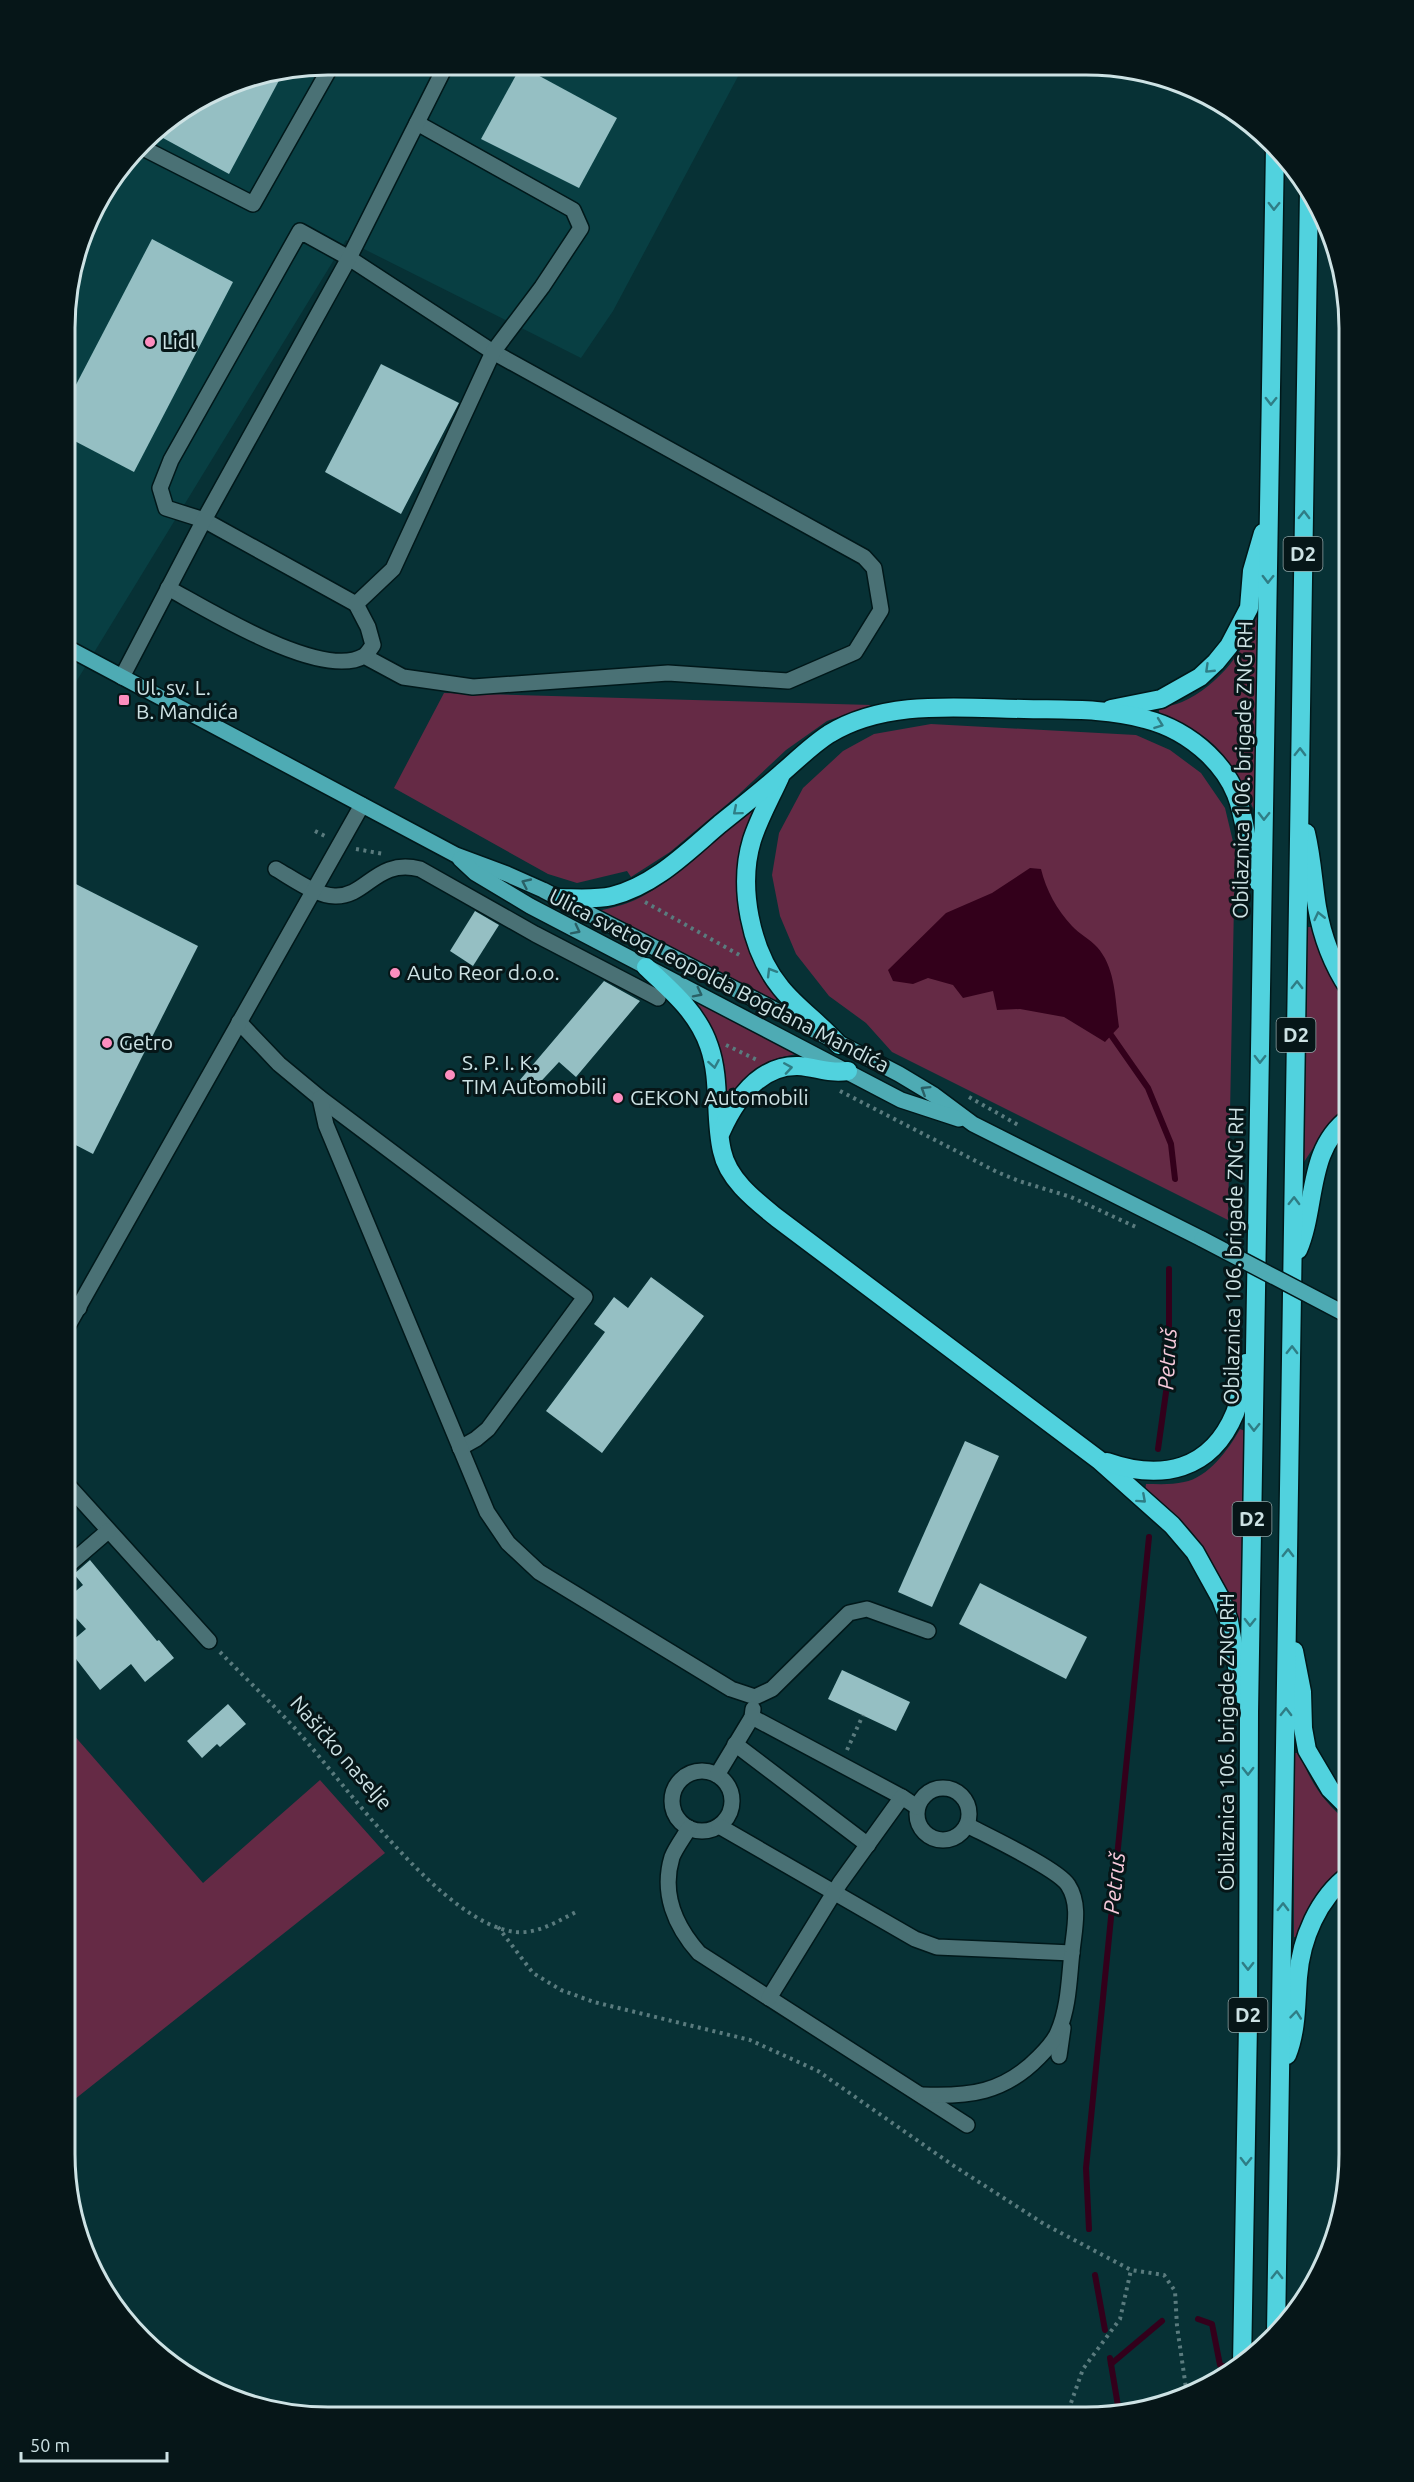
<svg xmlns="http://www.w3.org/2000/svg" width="1414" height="2482" font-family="Ubuntu,sans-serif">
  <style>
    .built { fill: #083f43 }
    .green { fill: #652a45 }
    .water { fill: #33001b }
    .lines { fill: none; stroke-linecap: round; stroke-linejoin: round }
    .stream { stroke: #33001b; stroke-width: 6 }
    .building { fill: #95bfc3 }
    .minor-casing { stroke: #00181a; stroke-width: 18 }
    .major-casing { stroke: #00181a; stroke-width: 18 }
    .highway-casing { stroke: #00181a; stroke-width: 21 }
    .path { stroke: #5a7b7e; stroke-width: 4; stroke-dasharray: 3 4.5; stroke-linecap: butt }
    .minor { stroke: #4a7175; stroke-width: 15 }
    .major { stroke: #4eabb4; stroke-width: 15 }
    .highway { stroke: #51d2de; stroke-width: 18 }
    .major-bridge-casing { stroke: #00181a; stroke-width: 18; stroke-linecap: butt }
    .major-bridge { stroke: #4eabb4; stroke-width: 15 }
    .oneway { stroke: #2f7d85 }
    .oneway2 { stroke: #2a6066 }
    .poi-dot { fill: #fd8ebf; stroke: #061618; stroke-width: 2 }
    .labels { text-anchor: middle; stroke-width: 6; stroke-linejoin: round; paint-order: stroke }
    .shield { fill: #061618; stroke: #91a5a7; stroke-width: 1.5 }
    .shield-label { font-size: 20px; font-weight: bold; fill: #cde2e4 }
    .poi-label { font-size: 21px; fill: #cde2e4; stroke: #061618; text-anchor: start }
    .street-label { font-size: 21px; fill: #cde2e4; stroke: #061618 }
    .water-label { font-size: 22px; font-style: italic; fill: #f8cadc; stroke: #061618 }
    .rim { fill: none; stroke: #cde2e4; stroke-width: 3 }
  </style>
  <rect width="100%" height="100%" fill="#073135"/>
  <polygon class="built" points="328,65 743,67 613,311 581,358 346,240 76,682 66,677 67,294 92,211 154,130 227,84"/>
  <g class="green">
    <path d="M1259,610L1255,787L1254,810C1233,762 1213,729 1159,717V708C1167,706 1175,705 1182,702C1219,686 1248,647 1259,610Z"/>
    <polygon points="444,693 872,705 827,721 786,750 738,795 670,852 631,877 627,871 577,883 548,874 394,788"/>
    <polygon points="931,724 1136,735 1170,750 1201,773 1225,808 1235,850 1228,1220 892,1052 866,1023 829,996 796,954 780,916 772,875 779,833 803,788 843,751 874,734"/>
    <path d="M748,808L754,812C750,822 745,831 742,842C732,872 737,921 750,950C757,965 769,979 778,992L775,1002L599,911C610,908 624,905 635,900C678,879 715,843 748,808Z"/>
    <polygon points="1307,927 1315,927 1322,957 1336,986 1349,1006 1349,1107 1328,1125 1304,1162"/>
    <path d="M695,1000L805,1053C766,1057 754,1069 730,1098L723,1095L710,1027Z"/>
    <path d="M1240,1429L1245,1431L1242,1625H1236C1225,1590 1209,1546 1181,1521C1170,1510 1157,1501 1145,1491L1146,1484C1158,1484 1172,1485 1184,1482C1208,1478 1229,1449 1240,1429Z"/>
    <polygon points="65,1725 203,1883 320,1780 385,1853 65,2107"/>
    <path d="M1294,1753H1299C1313,1787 1322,1799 1349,1824V1865C1323,1885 1308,1907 1299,1938L1294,1937Z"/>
  </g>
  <path class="water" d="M1030,868L1041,869C1046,890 1057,910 1072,926C1079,934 1090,939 1097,947C1116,968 1115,1000 1119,1027L1105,1042L1064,1017L1020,1009L997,1010L993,991L963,998L953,985L928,978L913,984L893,981L888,970L946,913L992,893Z"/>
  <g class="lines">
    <g class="stream">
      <polyline points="1111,1035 1148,1088 1171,1144 1175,1179"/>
      <polyline points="1158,1449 1169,1371 1169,1269"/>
      <polyline points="1089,2229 1086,2168 1149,1537"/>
      <polyline points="1095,2275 1105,2330"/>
      <polyline points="1198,2319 1212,2324 1220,2365 1229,2368"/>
      <polyline points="1110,2358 1119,2412"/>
      <polyline points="1111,2364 1162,2321"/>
    </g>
  </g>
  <g class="building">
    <polygon points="521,66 617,118 579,188 481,139"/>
    <polygon points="283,73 229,174 152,132 227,84"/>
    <polygon points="152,239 233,282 134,472 67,437 67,402"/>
    <polygon points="381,364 459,403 401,514 325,472"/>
    <polygon points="66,879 198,946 93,1154 66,1140"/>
    <polygon points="475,911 499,925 473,966 450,951"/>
    <polygon points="604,981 640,1001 576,1077 559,1062 532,1091 519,1081"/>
    <polygon points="651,1277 704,1316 602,1453 546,1411 605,1332 594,1324 614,1297 628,1308"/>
    <polygon points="965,1441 999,1456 932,1607 898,1592"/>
    <polygon points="90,1560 157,1641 159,1640 174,1658 145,1682 131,1664 100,1690 66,1646 86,1629 65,1606 65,1600 83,1585 74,1574"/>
    <polygon points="980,1583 1087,1637 1066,1679 959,1624"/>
    <polygon points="842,1670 910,1702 896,1731 828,1699"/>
    <polygon points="228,1704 246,1724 220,1747 217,1744 202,1758 187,1741"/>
  </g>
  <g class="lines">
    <g class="minor-casing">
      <g id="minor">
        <polyline points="141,147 253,204 330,68"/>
        <path d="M168,588C207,609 322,681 364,656C367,654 371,648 373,645L368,627L356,604L204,520L166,508L160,488L171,460L300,231L349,258L493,352L864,557L874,568L881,610L855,652L788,681L668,673L473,687L403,677L364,656"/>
        <polyline points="356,604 393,569 493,352 542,287 581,228 573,210 417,123"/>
        <polyline points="122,677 204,520 349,258 446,65"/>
        <path d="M276,869C292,878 316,896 335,896C367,897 376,858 420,869L535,934L658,998"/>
        <polyline points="239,1022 279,1064 320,1098 585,1297 488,1429 476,1439 460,1448"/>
        <polyline points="320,1098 326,1125 487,1512 508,1543 539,1572 731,1689 755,1697 772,1689 849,1613 867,1609 928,1631"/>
        <polyline points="66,1300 79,1308"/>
        <polyline points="65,1331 362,805"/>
        <polyline points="65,1482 209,1641"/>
        <polyline points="65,1568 108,1531"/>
        <polyline points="752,1717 902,1797"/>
        <polyline points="735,1744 868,1845"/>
        <circle cx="702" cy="1801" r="30"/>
        <polyline points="717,1775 752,1717 753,1709"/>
        <circle cx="943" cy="1814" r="26"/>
        <polyline points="719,1826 915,1939 937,1947 1072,1953"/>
        <path d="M689,1828C684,1837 676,1847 672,1857C661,1893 675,1926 699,1953L967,2125"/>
        <polyline points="769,1998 840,1883 902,1797 917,1807"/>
        <polyline points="1059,2056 1063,2028"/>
        <path d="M922,2095C969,2097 1004,2093 1039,2057C1046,2050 1054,2042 1058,2032C1069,2007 1069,1978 1072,1952C1074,1930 1081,1905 1068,1885C1058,1869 988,1836 967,1825"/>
      </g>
    </g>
    <g class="major-casing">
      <g id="major">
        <polyline points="66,647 456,855 507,874 543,890 899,1074 934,1095 973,1124 1202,1239"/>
        <polyline points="460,859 475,873 530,906 901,1100 959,1119"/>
      </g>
    </g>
    <g class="highway-casing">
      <g id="highway">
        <polyline points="1111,709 1161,699 1200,677 1216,662 1229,646 1249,608 1252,571 1263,533"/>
        <path d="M780,777C771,797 759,818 752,840C738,886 750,950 781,988C798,1009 821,1024 839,1045"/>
        <path d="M1306,833C1312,858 1313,882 1317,907C1322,936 1333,965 1349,989"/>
        <path d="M557,898C575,898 595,900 612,896C655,885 687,852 720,824C741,807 763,790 783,772C798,759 812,745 829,734C886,699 959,708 1024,709C1064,710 1106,708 1145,719C1169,725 1190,737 1208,754C1252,796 1239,833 1258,882"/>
        <path d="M646,967C671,990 698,1013 709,1046C721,1080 714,1117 722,1151C728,1180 756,1201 777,1218L1099,1460L1172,1525L1195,1552L1221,1599L1229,1621L1242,1695"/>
        <path d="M721,1132C735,1101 758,1065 798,1066C817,1067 828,1074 848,1071"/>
        <path d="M1298,1250C1317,1206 1306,1150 1349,1118"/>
        <path d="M1107,1462C1161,1481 1211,1471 1235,1413C1241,1397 1242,1380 1246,1363"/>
        <polyline points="1294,1651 1302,1692 1303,1728 1307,1750 1330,1789 1349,1808"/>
        <path d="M1287,2055C1297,2030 1296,2003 1298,1977C1301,1939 1318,1898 1349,1875"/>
        <polyline points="1276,2333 1309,190"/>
        <polyline points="1242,2365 1248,2023 1249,1712 1275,147"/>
      </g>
    </g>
    <g class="path">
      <polyline points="315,831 327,837"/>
      <polyline points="356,849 384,854"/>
      <polyline points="645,902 743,957"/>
      <polyline points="726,1045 757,1060"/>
      <polyline points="840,1091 997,1172 1019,1181 1071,1197 1138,1228"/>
      <polyline points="969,1097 1020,1126"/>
      <path d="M220,1652C246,1679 275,1706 300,1734C347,1787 445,1925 516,1932C538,1934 558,1921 576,1912"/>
      <polyline points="847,1750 863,1715"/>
      <polyline points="498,1927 533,1973 561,1990 594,2002 750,2040 818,2071 951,2164 1044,2224 1131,2270 1164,2275 1175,2291 1177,2326 1187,2395"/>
      <polyline points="1066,2417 1083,2369 1120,2319 1131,2270"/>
    </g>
    <use href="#minor" class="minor"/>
    <use href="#major" class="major"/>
    <use href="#highway" class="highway"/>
    <g class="major-bridge-casing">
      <polyline id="major-bridge" points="1202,1239 1349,1316"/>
    </g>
    <use href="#major-bridge" class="major-bridge"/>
  </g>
  <defs><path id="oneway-chevron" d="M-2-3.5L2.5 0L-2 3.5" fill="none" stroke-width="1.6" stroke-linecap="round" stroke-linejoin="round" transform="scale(1.5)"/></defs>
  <g class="oneway">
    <use href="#oneway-chevron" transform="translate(1274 206) rotate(91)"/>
    <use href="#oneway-chevron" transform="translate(1271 401) rotate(91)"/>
    <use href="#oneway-chevron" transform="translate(1304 515) rotate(-89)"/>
    <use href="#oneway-chevron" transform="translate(1268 579) rotate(91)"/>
    <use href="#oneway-chevron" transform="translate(1209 669) rotate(136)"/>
    <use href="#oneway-chevron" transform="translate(1159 724) rotate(20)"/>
    <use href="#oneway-chevron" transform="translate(1300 752) rotate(-89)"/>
    <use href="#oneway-chevron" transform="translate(737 811) rotate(140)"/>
    <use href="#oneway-chevron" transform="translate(1264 816) rotate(91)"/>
    <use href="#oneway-chevron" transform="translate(1319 916) rotate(-103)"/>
    <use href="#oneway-chevron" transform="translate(771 972) rotate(-121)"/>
    <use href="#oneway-chevron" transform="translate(1297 985) rotate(-89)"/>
    <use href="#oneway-chevron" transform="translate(1260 1059) rotate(91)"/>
    <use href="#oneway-chevron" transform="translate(714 1064) rotate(80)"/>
    <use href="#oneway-chevron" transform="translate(788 1068) rotate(-9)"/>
    <use href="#oneway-chevron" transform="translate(1294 1201) rotate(-89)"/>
    <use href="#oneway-chevron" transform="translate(1292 1350) rotate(-89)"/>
    <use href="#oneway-chevron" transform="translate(1254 1427) rotate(91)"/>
    <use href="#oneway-chevron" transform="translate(1142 1499) rotate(42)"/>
    <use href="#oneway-chevron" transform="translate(1288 1553) rotate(-89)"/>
    <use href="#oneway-chevron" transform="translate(1250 1622) rotate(91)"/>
    <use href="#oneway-chevron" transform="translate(1286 1712) rotate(-89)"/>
    <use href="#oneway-chevron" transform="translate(1248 1771) rotate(90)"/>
    <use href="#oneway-chevron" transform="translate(1283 1907) rotate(-89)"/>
    <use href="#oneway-chevron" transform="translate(1248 1966) rotate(90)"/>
    <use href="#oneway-chevron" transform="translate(1296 2015) rotate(-84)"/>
    <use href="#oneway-chevron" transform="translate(1246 2161) rotate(91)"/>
    <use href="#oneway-chevron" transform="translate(1277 2275) rotate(-89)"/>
  </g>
  <g class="oneway2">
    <use href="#oneway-chevron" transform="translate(526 883) rotate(-155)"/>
    <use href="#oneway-chevron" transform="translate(576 930) rotate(27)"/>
    <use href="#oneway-chevron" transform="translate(698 993) rotate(27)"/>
    <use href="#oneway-chevron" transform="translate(925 1090) rotate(-148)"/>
  </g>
  <g class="poi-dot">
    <circle cx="150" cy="342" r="6"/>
    <rect x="118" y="694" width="12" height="12" rx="3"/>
    <circle cx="395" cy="973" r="6"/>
    <circle cx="107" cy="1043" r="6"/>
    <circle cx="450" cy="1075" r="6"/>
    <circle cx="618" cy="1098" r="6"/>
  </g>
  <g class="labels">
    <g class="shield">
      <rect x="1283.5" y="537" width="39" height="34" rx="4.5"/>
      <rect x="1276.5" y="1018" width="39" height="34" rx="4.5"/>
      <rect x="1232.5" y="1502" width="39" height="34" rx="4.5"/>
      <rect x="1228.5" y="1998" width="39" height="34" rx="4.5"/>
    </g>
    <g class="shield-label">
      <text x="1303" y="561">D2</text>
      <text x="1296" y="1042">D2</text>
      <text x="1252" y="1526">D2</text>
      <text x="1248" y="2022">D2</text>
    </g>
    <g class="poi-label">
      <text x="162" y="349">Lidl</text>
      <text x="136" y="695">Ul. sv. L.<tspan x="136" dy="24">B. Mandića</tspan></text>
      <text x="407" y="980">Auto Reor d.o.o.</text>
      <text x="119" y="1050">Getro</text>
      <text x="462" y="1070">S. P. I. K.<tspan x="462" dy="24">TIM Automobili</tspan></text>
      <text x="630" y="1105">GEKON Automobili</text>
    </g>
    <g class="street-label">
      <text transform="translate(1243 770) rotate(-89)" y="7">Obilaznica 106. brigade ZNG RH</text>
      <text transform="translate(719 981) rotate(27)" y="7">Ulica svetog Leopolda Bogdana Mandića</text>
      <text transform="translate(1234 1256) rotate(-89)" y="7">Obilaznica 106. brigade ZNG RH</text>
      <text transform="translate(1227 1742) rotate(-90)" y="7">Obilaznica 106. brigade ZNG RH</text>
      <text transform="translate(341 1753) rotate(49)" y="7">Našičko naselje</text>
    </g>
    <g class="water-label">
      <text transform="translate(1167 1359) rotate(-87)" y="8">Petruš</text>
      <text transform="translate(1114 1883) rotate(-84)" y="8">Petruš</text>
    </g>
  </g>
  <path d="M0 0H1414V2482H0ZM328 75H1086A253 253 0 0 1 1339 328V2154A253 253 0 0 1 1086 2407H328A253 253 0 0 1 75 2154V328A253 253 0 0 1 328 75Z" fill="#061618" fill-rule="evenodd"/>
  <path class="rim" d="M328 75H1086A253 253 0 0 1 1339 328V2154A253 253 0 0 1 1086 2407H328A253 253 0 0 1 75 2154V328A253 253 0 0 1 328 75Z"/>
  <path d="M21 2452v9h146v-9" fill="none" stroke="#cde2e4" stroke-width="3"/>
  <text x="30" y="2452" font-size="18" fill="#cde2e4" stroke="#061618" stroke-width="4.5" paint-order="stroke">50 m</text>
</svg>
